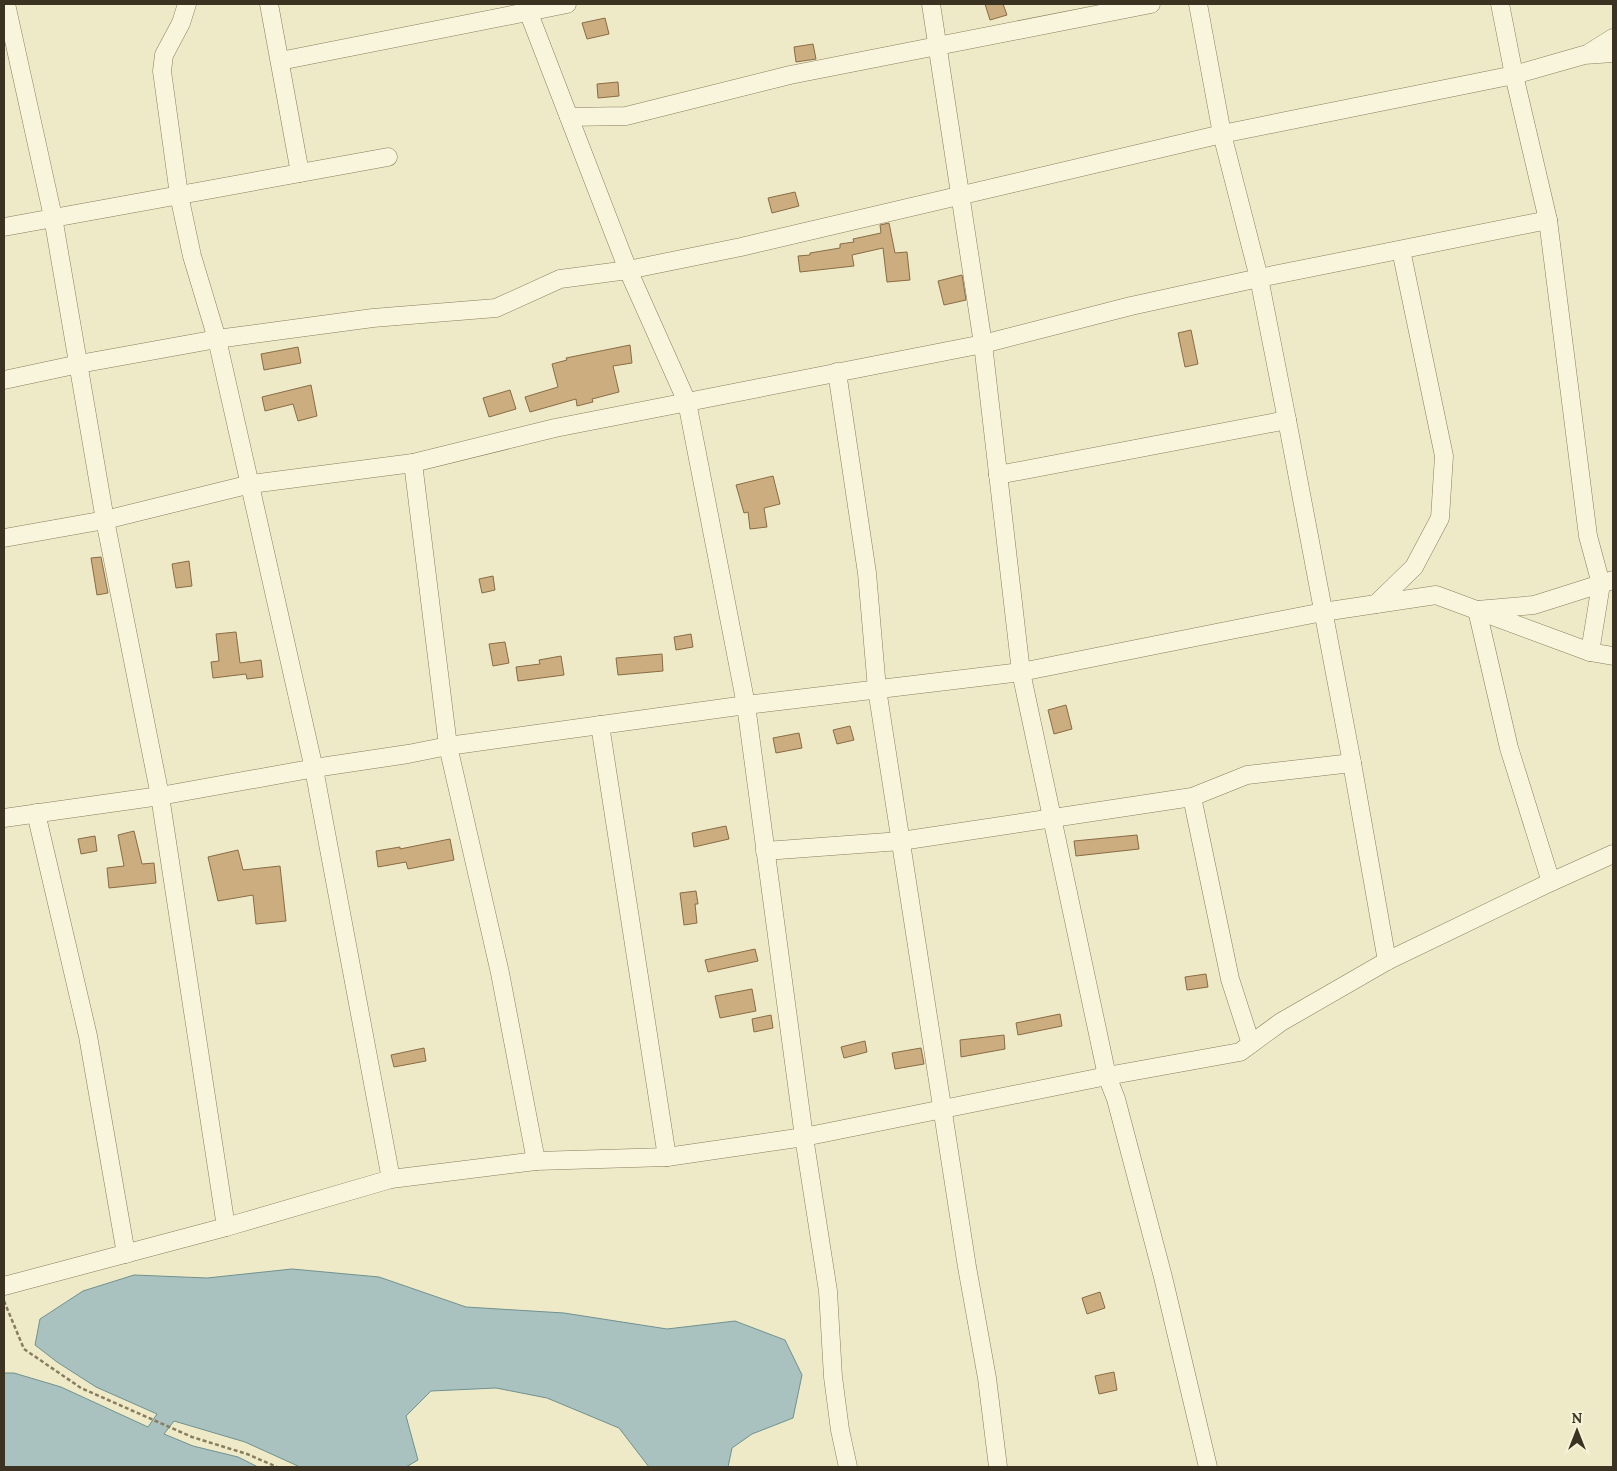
<svg xmlns="http://www.w3.org/2000/svg" width="1617" height="1471" font-family="Lora,serif">
  <style>
    .water { fill: #a9c2bf; stroke: #70918f }
    .building { fill: #cbad7f; stroke: #886c44 }
    .lines { fill: none; stroke-linecap: round; stroke-linejoin: round }
    .minor-casing { stroke: #8a7d5d; stroke-width: 19 }
    .path { stroke: #8a7d5d; stroke-width: 2.5; stroke-dasharray: 4 2.5; stroke-linecap: butt }
    .minor { stroke: #f8f5dc; stroke-width: 18 }
  </style>
  <rect width="100%" height="100%" fill="#eeeac8"/>
  <polygon class="water" points="292,1269 379,1277 466,1307 564,1313 667,1329 735,1321 785,1340 802,1375 793,1418 752,1434 732,1448 728,1467 649,1467 619,1428 547,1398 496,1388 431,1391 406,1416 418,1460 406,1467 300,1467 245,1442 174,1421 164,1434 193,1446 238,1457 258,1467 4,1467 4,1373 14,1373 61,1387 148,1427 157,1414 96,1387 57,1362 35,1345 40,1319 83,1291 134,1275 207,1278"/>
  <g class="building">
    <polygon points="985,4 1003,4 1007,15 990,20"/>
    <polygon points="605,18 609,34 587,39 582,23"/>
    <polygon points="813,44 816,59 796,62 794,47"/>
    <polygon points="618,82 619,96 598,98 597,84"/>
    <polygon points="795,192 799,206 772,213 768,198"/>
    <polygon points="889,223 895,253 907,252 910,280 887,282 883,248 852,255 854,266 800,272 798,256 810,255 810,253 840,248 840,244 854,242 853,239 881,233 880,225"/>
    <polygon points="962,275 966,300 944,305 938,281"/>
    <polygon points="1191,330 1198,364 1185,367 1178,333"/>
    <polygon points="630,345 632,363 613,366 619,392 592,399 593,402 577,406 576,399 530,412 525,397 558,387 552,364 567,360 566,358"/>
    <polygon points="298,347 301,363 264,370 261,354"/>
    <polygon points="311,385 317,416 298,421 293,404 265,411 262,397"/>
    <polygon points="510,390 516,409 489,417 483,398"/>
    <polygon points="773,476 780,504 764,508 767,527 750,529 748,512 744,513 736,485"/>
    <polygon points="101,557 108,593 97,595 91,558"/>
    <polygon points="189,561 192,586 176,588 172,564"/>
    <polygon points="493,576 495,590 482,593 479,579"/>
    <polygon points="236,632 240,663 261,660 263,677 247,679 246,674 213,678 211,662 219,661 216,634"/>
    <polygon points="691,634 693,647 676,650 674,637"/>
    <polygon points="505,642 509,663 493,666 489,644"/>
    <polygon points="662,654 663,671 618,675 616,658"/>
    <polygon points="561,656 564,675 518,681 516,667 540,664 539,660"/>
    <polygon points="1066,705 1072,729 1054,734 1048,710"/>
    <polygon points="850,726 854,740 837,744 833,730"/>
    <polygon points="799,733 802,748 776,753 773,738"/>
    <polygon points="726,826 729,839 694,847 692,833"/>
    <polygon points="134,831 142,864 154,863 156,883 109,888 107,868 124,866 118,835"/>
    <polygon points="1137,835 1139,849 1076,856 1074,841"/>
    <polygon points="95,836 97,851 81,854 78,839"/>
    <polygon points="450,839 454,860 408,869 406,862 378,867 376,851 400,847 400,849"/>
    <polygon points="238,850 243,870 280,866 286,921 256,924 253,895 218,901 208,857"/>
    <polygon points="696,891 698,904 695,904 697,923 684,925 680,893"/>
    <polygon points="755,949 758,961 708,972 705,960"/>
    <polygon points="1206,974 1208,987 1187,990 1185,977"/>
    <polygon points="752,989 756,1011 720,1018 715,996"/>
    <polygon points="1060,1014 1062,1026 1018,1035 1016,1023"/>
    <polygon points="771,1015 773,1028 754,1032 752,1019"/>
    <polygon points="1004,1035 1005,1049 961,1057 960,1040"/>
    <polygon points="865,1041 867,1052 844,1058 841,1047"/>
    <polygon points="424,1048 426,1061 394,1067 391,1055"/>
    <polygon points="921,1048 924,1064 895,1069 892,1053"/>
    <polygon points="1100,1292 1105,1308 1087,1314 1082,1298"/>
    <polygon points="1114,1372 1117,1390 1099,1394 1095,1376"/>
  </g>
  <g class="lines">
    <g class="minor-casing">
      <g id="minor">
        <polyline points="6,4 53,217 105,520 160,796 226,1227"/>
        <polyline points="187,4 181,23 164,55 162,71 179,195 192,256 217,339 314,769 391,1179"/>
        <polyline points="269,4 300,173"/>
        <polyline points="527,4 528,11 628,270 687,402 746,705 804,1137 828,1291 833,1377 840,1430 848,1467"/>
        <polyline points="931,4 983,344 1021,672 1107,1076 1116,1099 1163,1277 1208,1467"/>
        <polyline points="1198,4 1222,134 1259,278 1287,420 1352,763 1387,961"/>
        <polyline points="1500,4 1514,75 1548,220 1588,536 1601,584 1590,652"/>
        <polyline points="1589,53 1613,38"/>
        <polyline points="280,61 567,4"/>
        <polyline points="569,117 626,116 790,75 1151,4"/>
        <polyline points="4,227 388,157"/>
        <polyline points="837,372 867,573 877,689 967,1267 987,1378 998,1467"/>
        <polyline points="4,380 79,364 217,339 373,318 496,308 560,279 628,270 741,247 1222,134 1514,75 1584,55 1613,53"/>
        <polyline points="413,463 448,746 500,973 536,1161"/>
        <polyline points="998,475 1287,420"/>
        <polyline points="4,538 105,520 251,484 413,463 555,428 983,344 1131,306 1259,278 1548,220"/>
        <polyline points="1376,604 1414,567 1440,518 1444,456 1401,250"/>
        <polyline points="600,725 667,1157"/>
        <polyline points="1192,797 1230,979 1251,1044"/>
        <polyline points="36,813 88,1036 126,1254"/>
        <polyline points="4,818 160,796 321,767 408,754 448,746 746,705 1021,672 1236,629 1323,612 1436,595 1590,652 1613,656"/>
        <polyline points="765,851 901,841 1192,797 1247,775 1352,763"/>
        <polyline points="1551,882 1509,748 1477,610 1534,605 1613,580"/>
        <polyline points="4,1286 226,1227 391,1179 536,1161 667,1157 804,1137 1107,1076 1240,1052 1281,1022 1387,961 1551,882 1613,854"/>
      </g>
    </g>
    <polyline class="path" points="4,1301 24,1349 81,1388 192,1437 247,1454 277,1467"/>
    <use href="#minor" class="minor"/>
  </g>
  <rect width="1617" height="1471" fill="none" stroke="#3b3221" stroke-width="10"/>
  <g transform="translate(1577 1431)" stroke="#f5f2d8" stroke-width="4" paint-order="stroke">
  <path d="M0-4L9 19L0 12L-9 19Z" fill="#3b3221"/>
  <text y="-8" font-size="14" font-weight="bold" text-anchor="middle" fill="#3b3221">N</text>
  </g>
</svg>
